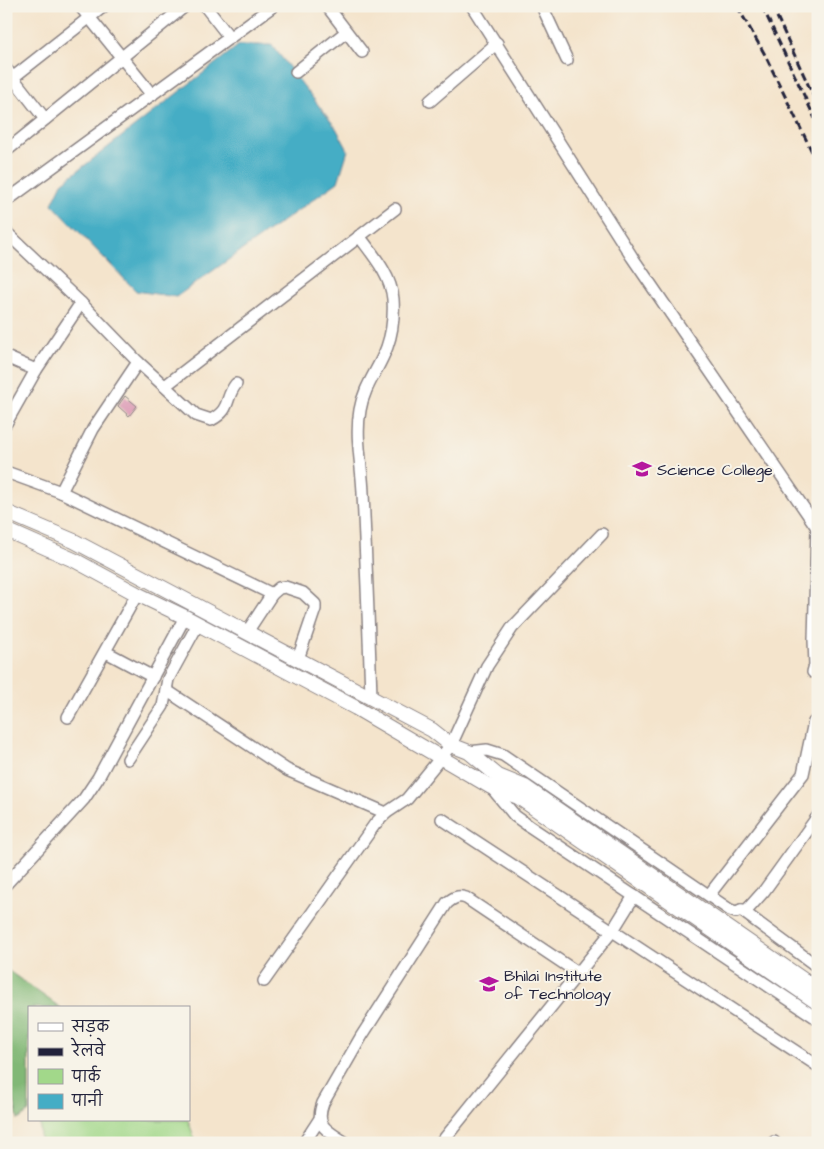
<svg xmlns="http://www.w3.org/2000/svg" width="824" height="1149" font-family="'Architects Daughter','Playpen Sans Deva',sans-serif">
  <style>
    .green { fill: #a2d88a; stroke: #627d62 }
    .forest { fill: #81b876; stroke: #526d58 }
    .water { fill: #45adc5; stroke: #346880 }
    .building { fill: #d88eaf }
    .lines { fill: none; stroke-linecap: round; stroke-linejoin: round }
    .minor-casing { stroke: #8b8384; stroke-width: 14 }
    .major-casing { stroke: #8b8384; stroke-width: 16 }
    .minor { stroke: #fff; stroke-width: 11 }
    .major { stroke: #fff; stroke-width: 14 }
    .rail { stroke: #22223b; stroke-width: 3; stroke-dasharray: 8 4; stroke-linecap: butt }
    .labels { text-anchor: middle; stroke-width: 4; stroke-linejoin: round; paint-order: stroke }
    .poi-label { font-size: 16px; fill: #22223b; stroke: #f7f3e8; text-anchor: start }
  </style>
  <rect width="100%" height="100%" fill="#f7f3e8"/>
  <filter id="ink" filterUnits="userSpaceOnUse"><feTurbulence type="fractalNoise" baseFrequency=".02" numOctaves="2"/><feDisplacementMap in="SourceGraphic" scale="10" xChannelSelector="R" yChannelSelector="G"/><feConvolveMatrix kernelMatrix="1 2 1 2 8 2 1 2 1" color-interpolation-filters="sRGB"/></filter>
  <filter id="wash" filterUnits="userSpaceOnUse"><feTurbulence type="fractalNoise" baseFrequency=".0096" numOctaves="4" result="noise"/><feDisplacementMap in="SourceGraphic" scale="20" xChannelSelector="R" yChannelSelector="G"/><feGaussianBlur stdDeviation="1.12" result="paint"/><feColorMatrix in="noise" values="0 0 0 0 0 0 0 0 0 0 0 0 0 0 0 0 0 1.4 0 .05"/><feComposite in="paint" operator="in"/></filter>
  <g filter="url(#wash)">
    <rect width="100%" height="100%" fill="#f4e4cc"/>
    <polygon class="green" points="43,1120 188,1120 196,1143 40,1143 40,1122"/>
    <polygon class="forest" points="6,969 61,1008 29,1008 29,1112 18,1120 6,1057"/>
    <polygon class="water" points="239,45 272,45 336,128 348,150 338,182 176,297 136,291 52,204 62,183"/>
    <g id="blocks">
      <polygon class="building" points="125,396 137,406 129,416 118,406"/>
    </g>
  </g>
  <g filter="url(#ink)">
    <use href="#blocks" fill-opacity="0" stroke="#8b8384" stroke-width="1"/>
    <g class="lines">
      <g class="minor-casing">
        <g id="minor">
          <polyline points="80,6 152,95"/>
          <polyline points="205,6 230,38"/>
          <polyline points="327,6 362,52"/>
          <polyline points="472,6 632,257 818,529"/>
          <polyline points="542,6 567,60"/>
          <polyline points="6,69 45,119"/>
          <polyline points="296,72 346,32"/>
          <polyline points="6,83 104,6"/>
          <polyline points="430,101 497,43"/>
          <polyline points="6,151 185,6"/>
          <polyline points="6,201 273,6"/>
          <path d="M6,232L81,303L138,362L196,415L211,420C232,409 224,399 236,384"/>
          <path d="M359,236C373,255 391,275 393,299C394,314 392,333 387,347C379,369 364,386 360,410C355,437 362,465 363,493C366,561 369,629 371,697"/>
          <polyline points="6,357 36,370"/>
          <polyline points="165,386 395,209"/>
          <polyline points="6,423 36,370 81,303"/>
          <polyline points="6,472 61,492 272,594"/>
          <polyline points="61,492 93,429 138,362"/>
          <polyline points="247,632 272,594 279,588 285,587 303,593 315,604 315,609 298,659"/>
          <polyline points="106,652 153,677"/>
          <polyline points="813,672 815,665 814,640 817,528"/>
          <polyline points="166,690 287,770 386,813"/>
          <polyline points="68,717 137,594"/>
          <polyline points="469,752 487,750 503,755 730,910 736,912 741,910 747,910 764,891 818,816"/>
          <polyline points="128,759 163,706 168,679 198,624"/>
          <polyline points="491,787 515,816 529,826 818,1019"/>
          <polyline points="442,819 818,1066"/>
          <polyline points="6,884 84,799 98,778 185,617"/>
          <polyline points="709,895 803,774 814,722"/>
          <polyline points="741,910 818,967"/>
          <polyline points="264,981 375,824 386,813 407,799 451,745 487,666 512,628 602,534"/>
          <polyline points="304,1143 319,1120"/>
          <path d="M346,1143C328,1131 314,1127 323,1103L361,1037L447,903C453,898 458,895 466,898L578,973"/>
          <polyline points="441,1143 613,930 634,896"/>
          <polyline points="773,1143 774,1142"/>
        </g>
      </g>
      <g class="major-casing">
        <g id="major">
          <polyline points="6,512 74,541 432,730 451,745 469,752 498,776 525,787 818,990"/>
          <polyline points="6,530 76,561 137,594 185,617 356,708 491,787 518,797 818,1003"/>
        </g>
      </g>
      <use href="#minor" class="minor"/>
      <use href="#major" class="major"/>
      <g class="rail">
        <polyline points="737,6 764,53 818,164"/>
        <polyline points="762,6 818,125"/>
        <polyline points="772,6 818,106"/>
      </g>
    </g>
  </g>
  <defs>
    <g id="university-bare" transform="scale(1.5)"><path d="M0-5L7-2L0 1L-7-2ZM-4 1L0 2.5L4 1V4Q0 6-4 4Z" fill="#b5179e" stroke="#f7f3e8" stroke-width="2.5" paint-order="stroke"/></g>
  </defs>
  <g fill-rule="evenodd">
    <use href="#university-bare" x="642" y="469"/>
    <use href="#university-bare" x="489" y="984"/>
  </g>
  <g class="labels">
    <g class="poi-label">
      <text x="657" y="475">Science College</text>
      <text x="504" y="981">Bhilai Institute<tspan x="504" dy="18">of Technology</tspan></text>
    </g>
  </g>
  <rect width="824" height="1149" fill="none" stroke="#f7f3e8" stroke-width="25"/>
  <rect x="28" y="1006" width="162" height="115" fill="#f7f3e8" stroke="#a29fa3"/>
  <rect x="38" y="1023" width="25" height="8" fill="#ffffff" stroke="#a29fa3"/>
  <text x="72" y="1032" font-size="15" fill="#22223b">सड़क</text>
  <rect x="38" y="1048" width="25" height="8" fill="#22223b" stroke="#a29fa3"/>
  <text x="72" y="1056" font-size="15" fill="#22223b">रेलवे</text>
  <rect x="38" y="1069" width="25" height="15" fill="#a2d88a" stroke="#a29fa3"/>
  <text x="72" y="1082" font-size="15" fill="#22223b">पार्क</text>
  <rect x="38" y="1094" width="25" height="15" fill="#45adc5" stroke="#a29fa3"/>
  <text x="72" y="1106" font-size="15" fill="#22223b">पानी</text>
</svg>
